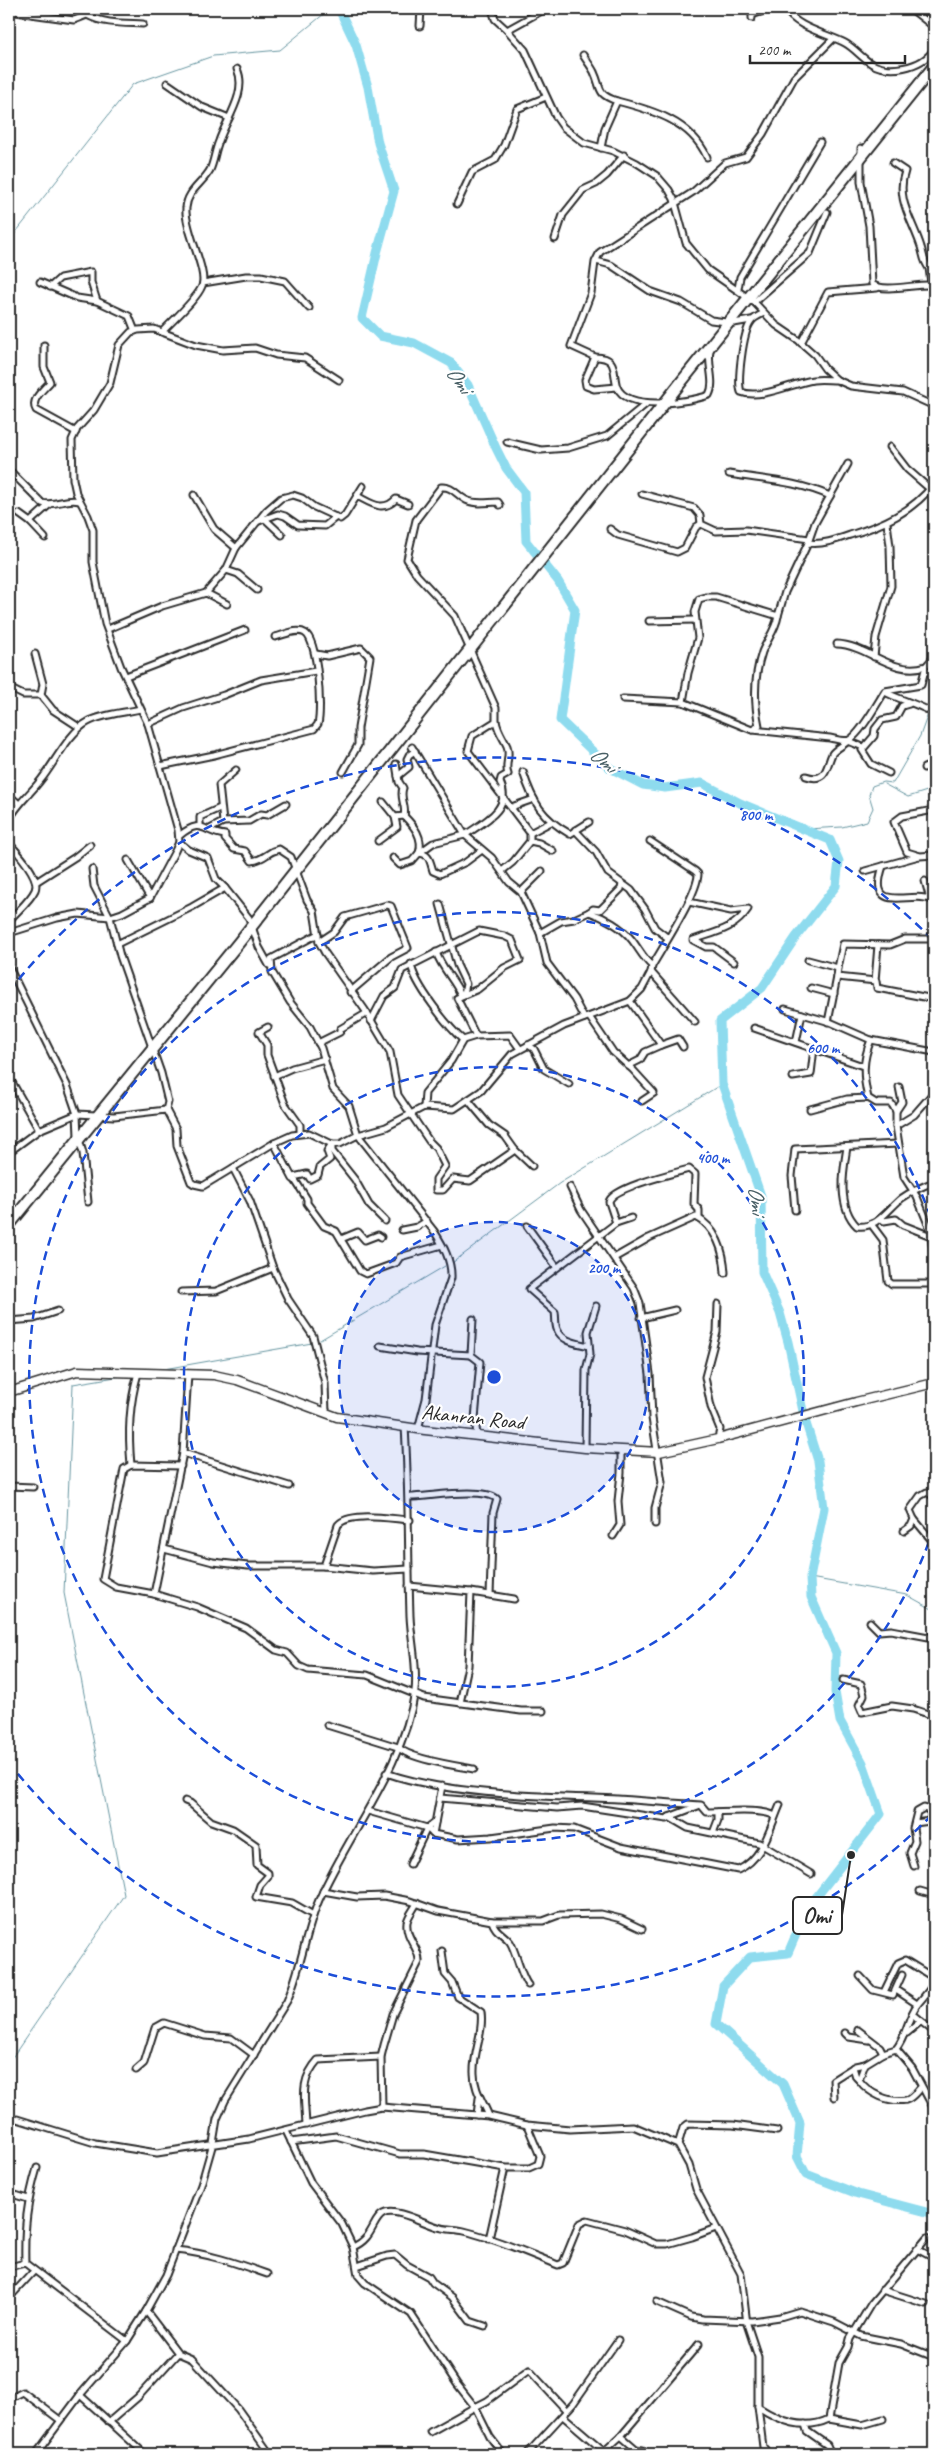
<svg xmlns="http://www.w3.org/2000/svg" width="943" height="2463" font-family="Caveat,sans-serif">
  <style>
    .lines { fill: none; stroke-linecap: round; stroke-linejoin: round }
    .stream { stroke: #6695a0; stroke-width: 1 }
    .river { stroke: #8edbee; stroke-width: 9 }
    .street-casing { stroke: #2b2b2b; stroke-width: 9 }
    .secondary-casing { stroke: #2b2b2b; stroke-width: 11 }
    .highway-casing { stroke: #2b2b2b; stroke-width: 14 }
    .street { stroke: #fff; stroke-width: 5 }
    .secondary { stroke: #fff; stroke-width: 8 }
    .highway { stroke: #fff; stroke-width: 10 }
    .ring { fill: none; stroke: #1d4ed8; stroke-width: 2.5; stroke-dasharray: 9 6 }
    .labels { text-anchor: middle; stroke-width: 4.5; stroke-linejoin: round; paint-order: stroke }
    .street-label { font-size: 21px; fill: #2b2b2b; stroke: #fff }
    .water-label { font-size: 22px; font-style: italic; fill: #496066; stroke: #fff }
    .centre { fill: #1d4ed8; stroke: #fff; stroke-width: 2.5 }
    .ring-label { font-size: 15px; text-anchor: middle; font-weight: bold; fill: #1d4ed8; stroke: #fff; stroke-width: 4.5; stroke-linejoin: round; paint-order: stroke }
    .leader { fill: none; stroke: #2b2b2b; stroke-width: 2 }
    .callout-dot { fill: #2b2b2b; stroke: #fff; stroke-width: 2 }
    .callout { fill: #fff; stroke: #2b2b2b; stroke-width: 2 }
    .callout-label { font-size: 22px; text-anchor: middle; font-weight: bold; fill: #2b2b2b }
  </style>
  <rect width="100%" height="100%" fill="#fff"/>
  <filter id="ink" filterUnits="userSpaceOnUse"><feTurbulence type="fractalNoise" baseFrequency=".02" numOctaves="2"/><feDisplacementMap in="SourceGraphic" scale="10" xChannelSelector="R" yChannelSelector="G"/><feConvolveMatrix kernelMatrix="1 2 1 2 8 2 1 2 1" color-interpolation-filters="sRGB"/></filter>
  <g filter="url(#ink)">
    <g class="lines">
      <g class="stream">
        <polyline points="9,241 133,84 213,56 280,50 330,9"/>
        <polyline points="930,710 934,702"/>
        <polyline points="884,784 908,797 927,791 934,785"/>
        <polyline points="807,829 842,827 867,821 873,808 869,795 872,786 883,782 893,783 920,736 928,714"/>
        <polyline points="452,1263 560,1183 722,1084"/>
        <polyline points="320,1340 445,1266"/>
        <polyline points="158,1370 312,1343"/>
        <polyline points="810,1578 907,1595 934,1610"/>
        <polyline points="9,2062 124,1895 64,1593 73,1384 122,1376"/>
      </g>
      <g class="river">
        <polyline points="339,9 356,45 368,87 378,143 394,191 377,253 362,318 380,336 414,343 451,363 468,385 496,448 506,468 524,492 526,541 558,581 575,610 560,720 610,768 643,785 665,788 702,783 740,803 830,840 839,861 836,886 796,937 762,988 720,1021 722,1084 761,1196 762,1272 780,1313 788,1342 803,1411"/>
        <polyline points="805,1420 818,1461 824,1508 810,1578 811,1597 836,1653 835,1692 840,1721 863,1763 881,1814 807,1909 788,1953 750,1957 723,1986 716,2024 783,2084 800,2123 797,2156 806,2174 858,2194 934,2214"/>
      </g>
      <g class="street-casing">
        <g id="street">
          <polyline points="492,9 495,19 507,30 545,9"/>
          <path d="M786,9C794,27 828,34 845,43C854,48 860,56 869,62C886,75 923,68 934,49"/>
          <polyline points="911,9 934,27"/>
          <path d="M9,11L74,20L87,15C104,24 124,23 143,24"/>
          <polyline points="752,18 752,15 769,9"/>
          <polyline points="420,26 421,9"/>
          <polyline points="507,30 525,50 556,117 563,127 584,143 613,151 637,163 657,176 669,190 674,199 686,243 708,270 754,302 776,325 798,340 815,355 825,369 837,380 851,386 903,392 934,406"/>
          <path d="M583,55C586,60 591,66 594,72C602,89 596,94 617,101"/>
          <polyline points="167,83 202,107 229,118"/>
          <path d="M601,148L605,128L617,101C652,110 691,121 707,157"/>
          <path d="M861,148V182L869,226L872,284C883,293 915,284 930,285"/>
          <path d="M893,163L905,171C895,199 913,221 921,247C924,256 923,261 929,268"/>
          <polyline points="457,204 472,172 495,160 504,145 517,109 546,97"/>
          <polyline points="555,239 563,215 583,190 596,184 607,175 624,155"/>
          <polyline points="596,261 611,265 650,291 681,302 711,320 734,323 751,320"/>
          <polyline points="934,263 929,268 934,307"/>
          <polyline points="40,282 77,298 97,301 129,316 135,331"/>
          <polyline points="203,283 246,276 261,276 285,281 309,308"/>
          <polyline points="50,287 60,278 91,272 91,282 97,301"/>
          <polyline points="738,289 740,277 820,142"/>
          <polyline points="754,302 810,253 827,212"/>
          <path d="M764,313C760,315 753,318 751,322C743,332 737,381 741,392C760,400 793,383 813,380C821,379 829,380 837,380"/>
          <path d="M162,332C173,320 197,299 202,286C208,271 184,229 186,208C187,191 202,184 210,170C214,162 215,150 219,141C226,120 248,92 237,69"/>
          <polyline points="801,343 828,292 877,288"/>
          <path d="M44,345V367L50,382C43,390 30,400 36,410L76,432"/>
          <path d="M595,357C619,357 612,372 617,387C628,412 689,402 709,395C716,382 707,365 710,350"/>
          <polyline points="617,387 594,389 586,386 585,380 595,357 571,346 591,293 595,262 600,252 693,192 725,163 746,157 763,134 794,78 833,39"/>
          <polyline points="507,442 541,450 568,448 607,436 646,404"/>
          <polyline points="890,447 907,469 930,489"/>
          <path d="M9,470L42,503C55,507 67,497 79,501"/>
          <path d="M729,474C763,480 797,481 830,496"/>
          <polyline points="642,494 694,508 700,515 701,524 716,531 746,530 809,539"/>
          <polyline points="194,495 214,529 236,548"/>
          <path d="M357,496C371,503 383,513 396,499L408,504"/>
          <path d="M500,505L498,502C488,502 475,505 466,500C456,495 453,486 441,487L416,520L407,559L417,575L455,616L496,708V721L472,736L468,751L530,833V841L513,862L502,871"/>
          <polyline points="19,514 30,522 49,505"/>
          <polyline points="264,518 282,535"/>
          <polyline points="259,521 278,514 285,516 298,525 325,526 336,517"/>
          <polyline points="30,522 45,538"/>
          <polyline points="610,529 618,535 677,552 685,548 696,527 701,524"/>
          <path d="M808,543C822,545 836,540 850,535C883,525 912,512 934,484"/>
          <polyline points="226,570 238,574 257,590"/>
          <polyline points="206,593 226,570 236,548 266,511 281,498 293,495 302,498 314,507 340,519 345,515 363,486"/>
          <polyline points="649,621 695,620"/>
          <polyline points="108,629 162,606 206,593 227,604"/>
          <path d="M837,644C868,645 893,677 926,666"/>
          <polyline points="35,654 43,684 41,695"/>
          <polyline points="316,654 327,656 361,648 370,657 358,728 358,745 343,772"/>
          <polyline points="874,657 876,637 891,586 890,546 887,523"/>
          <polyline points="925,672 934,671"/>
          <polyline points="126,676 245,630"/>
          <polyline points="9,688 23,695 41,695 53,710 79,727"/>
          <path d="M885,692C895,698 926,707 930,712L934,713"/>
          <path d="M623,699L683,702L752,730L759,726C754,702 754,676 762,652C767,640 776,629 778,616"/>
          <polyline points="683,702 688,673 698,638 695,612 699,599 706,597 716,597 778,616 785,592 808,543 815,523 848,464"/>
          <path d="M496,721C498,732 503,737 507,746C511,756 504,765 508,774L501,778L500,782C513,808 484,822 465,835L492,858L509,882L521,892L540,933L547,963L574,999L584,1018"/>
          <polyline points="148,724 183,708 224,695 261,680 316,671"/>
          <path d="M753,730L830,738C836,739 843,742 849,740C860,735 878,702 885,691L921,685L926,666L934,657"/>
          <polyline points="412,747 465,835 433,843 419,853"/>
          <path d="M160,766L214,755L314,729L318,724C322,710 318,640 305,633C297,628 284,635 275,637"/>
          <polyline points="924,768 934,764"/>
          <path d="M523,772C533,803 542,818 570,834L589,822"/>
          <polyline points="889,773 871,764 862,750 874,736 875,729 882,720 896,717 902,706 909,704"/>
          <polyline points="398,776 409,767 407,759 409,755 415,751"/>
          <path d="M806,776C827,783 826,767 832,754C834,750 844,745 848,741L863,747"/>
          <polyline points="9,795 19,804"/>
          <polyline points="512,809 514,806 534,799"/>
          <polyline points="934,810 902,816 894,822 907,852 920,856 934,855"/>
          <path d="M404,816C414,826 424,838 419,853"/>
          <path d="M395,817L404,816C407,806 399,798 403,788L399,782L396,764"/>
          <path d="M9,820C17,804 30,794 40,781C54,764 69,732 88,722C102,714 124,713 140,709"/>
          <polyline points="223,822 219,785 236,770"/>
          <polyline points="200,825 200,817 220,808"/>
          <polyline points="210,829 223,822 249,821 261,814 267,815 286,804"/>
          <polyline points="575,830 596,852 608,873 631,890 645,909 655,928 668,938"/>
          <polyline points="530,833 551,822"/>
          <path d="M179,836C202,817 202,832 225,835V839L234,849L245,851L252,861C266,859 266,852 279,849L291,857L307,900L314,911L319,942L325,953L365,1010L390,1052L398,1095L429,1141L436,1148L445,1166L436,1179V1190H443L453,1179L470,1181L515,1150"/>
          <polyline points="378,841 397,827 395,817 383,802"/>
          <polyline points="530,841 539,843 553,851"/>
          <path d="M9,843C17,852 41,877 35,890C30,901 16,912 9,921"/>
          <polyline points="9,855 15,850"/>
          <path d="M393,858L400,865L412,861L419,853C430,854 430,862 433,871L440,874L466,862L482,850"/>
          <polyline points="128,860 150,898"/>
          <path d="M883,866C866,918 913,888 934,901"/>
          <polyline points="92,869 94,886 110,917 120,956 161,1073 168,1102 166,1110"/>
          <polyline points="865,871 919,856"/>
          <polyline points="925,881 930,899"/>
          <polyline points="36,882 75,857 90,845"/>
          <polyline points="225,888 249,918 259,947 269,965"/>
          <polyline points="521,892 542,871"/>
          <path d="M689,902L731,911L748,909C734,930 715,932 693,940L706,947H714L734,962"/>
          <polyline points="440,904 457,965 466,984 464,994"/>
          <polyline points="589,912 593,909 600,910 621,889 622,884"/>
          <polyline points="9,933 57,918 78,914 110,917 122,913 150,898 175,851 179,842 178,830 148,724 121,667 105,624 93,562 93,530 88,516 76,493 73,479 72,440 77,429 94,410 110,383 119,345 131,332 138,330 154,329 196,345 223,350 255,348 276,355 305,358 339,380"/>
          <path d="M540,933L561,921L574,919L589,912C604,917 622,927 632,940C639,949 643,958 652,966"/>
          <path d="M318,934L271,959L272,972L290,1002L310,1027L321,1048L333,1089L349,1106L358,1135L434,1231C443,1245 452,1261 451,1278L435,1325L426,1399L418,1429"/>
          <polyline points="319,942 334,932 345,917 387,905 391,906 408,948 391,957 350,992"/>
          <polyline points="117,944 192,907 225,888 216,879 208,858 189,850 179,842"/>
          <path d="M436,952C442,969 454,979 461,995"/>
          <polyline points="808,960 838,968 837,977 876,981 877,988 934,999"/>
          <path d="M411,964C414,984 448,1027 463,1040"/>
          <polyline points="9,967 67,1085 77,1114 78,1136 83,1153 88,1202"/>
          <polyline points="838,968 843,944 890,945 905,939 934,939"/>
          <polyline points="651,972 695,1022"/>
          <polyline points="875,981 878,945"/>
          <polyline points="811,988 834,994"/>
          <polyline points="630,1001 661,1045 678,1039 683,1047"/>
          <polyline points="785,1009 830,1022 871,1040 934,1052"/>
          <polyline points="590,1018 613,1052 633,1070 654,1093 642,1101"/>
          <polyline points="371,1021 384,996 395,988 402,970 479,931 504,936 512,940 520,960 504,968 478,989 457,998 476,1036"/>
          <polyline points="828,1022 837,977"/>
          <polyline points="268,1027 259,1032 267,1045 267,1055 285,1104 300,1125 300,1133"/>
          <polyline points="754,1028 863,1066"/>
          <path d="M871,1040C862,1061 863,1077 868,1098L876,1103H891L896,1111V1126"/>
          <polyline points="796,1042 802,1014"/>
          <polyline points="318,1043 340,1032 340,1029 367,1013"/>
          <polyline points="528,1045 534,1049 544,1069 569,1084"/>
          <polyline points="628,1066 640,1060 645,1052 661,1045"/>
          <polyline points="274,1076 292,1068 325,1059"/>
          <polyline points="9,1077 39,1130"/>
          <polyline points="793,1077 811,1074 814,1048"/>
          <polyline points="934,1092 914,1115 896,1126 904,1177 917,1197 930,1229 934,1258"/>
          <polyline points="468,1100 489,1125 505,1136 515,1150 532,1166"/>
          <polyline points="424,1107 425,1093 451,1061 463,1040 476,1036 510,1035 520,1049"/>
          <polyline points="810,1109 847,1099 868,1098"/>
          <polyline points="896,1111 902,1102 899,1087"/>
          <polyline points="274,1143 293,1179"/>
          <polyline points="332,1144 327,1151 330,1159 320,1167 318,1175 310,1179 307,1174 293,1177 307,1199 307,1203 324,1226 336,1231 360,1271 366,1274 396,1263 400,1257 442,1245"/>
          <polyline points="332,1144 332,1151 355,1180 369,1205 385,1221"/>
          <path d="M847,1147C843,1171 837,1207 857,1226C877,1229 888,1209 902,1198C912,1191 923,1186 934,1182"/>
          <path d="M9,1152L39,1130L77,1114L114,1116L166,1110L176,1129L177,1146L191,1182L194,1184L203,1186L274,1143L292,1135L309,1133L332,1144H340L358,1135L386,1127L424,1107L454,1109L481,1091L512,1054L564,1026L630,1001L642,989L651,972L652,966C663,947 698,893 698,874L695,871L650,841"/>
          <polyline points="233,1168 250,1201 273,1268 288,1299 313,1336 325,1383 326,1413"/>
          <polyline points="570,1187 581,1210 634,1288 640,1303 650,1374 652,1418 662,1482 655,1508 655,1524"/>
          <polyline points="795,1210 792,1176 795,1149 898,1144"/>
          <polyline points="881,1218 884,1221 896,1219 903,1225 931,1236"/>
          <path d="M616,1223L609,1202C611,1188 674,1173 689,1169L695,1174L694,1204L699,1210V1218"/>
          <polyline points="871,1224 883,1240 888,1281 892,1284 934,1284"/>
          <polyline points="527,1226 556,1266"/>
          <polyline points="402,1230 417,1227 427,1221"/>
          <polyline points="341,1239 358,1232 365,1240 378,1235 381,1237"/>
          <path d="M614,1258L649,1238L696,1217C716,1227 724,1251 725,1273"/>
          <polyline points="181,1292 216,1291 273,1268"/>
          <polyline points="718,1304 717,1332 705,1377 711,1407 720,1429 718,1439"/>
          <polyline points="641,1318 675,1310"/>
          <polyline points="473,1319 471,1355 480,1362 475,1419 477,1435"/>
          <polyline points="9,1321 34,1319 58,1311"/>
          <polyline points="380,1346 417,1352 471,1355"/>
          <path d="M589,1346C577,1343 562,1342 557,1329C555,1324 556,1317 555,1312L529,1289L616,1223L631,1218"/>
          <polyline points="188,1374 183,1453 154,1594 197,1607 246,1628 276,1650 287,1653 299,1666 308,1670 367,1675 424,1698 521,1711 543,1711"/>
          <polyline points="585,1448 586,1370 590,1354 588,1332 596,1306"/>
          <polyline points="183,1453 289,1486"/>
          <path d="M131,1465C128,1432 129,1405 138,1373"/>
          <polyline points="9,1486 33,1487"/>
          <path d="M410,1497C428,1497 484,1487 497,1499L493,1513L490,1595"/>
          <polyline points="934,1497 927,1492 920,1496 910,1510 914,1519 934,1543"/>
          <polyline points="904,1531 911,1526 914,1519"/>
          <polyline points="613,1536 620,1525 618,1501 621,1473 621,1451"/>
          <polyline points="164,1549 213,1562 248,1566 324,1566 373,1571 409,1569"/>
          <path d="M324,1566L338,1525C349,1511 392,1519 410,1520"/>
          <polyline points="409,1586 471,1592 468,1666 460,1703"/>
          <polyline points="471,1592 514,1599"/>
          <polyline points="154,1594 116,1587 103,1579 124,1469 131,1465 181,1466"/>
          <polyline points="870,1622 879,1631 891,1630 934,1638"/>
          <polyline points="843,1680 861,1684 864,1695 859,1705 862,1712 892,1706 913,1709 934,1716"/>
          <path d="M327,1725L398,1747C409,1759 456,1766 474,1769"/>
          <path d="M386,1773C447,1794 530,1796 594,1798C630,1799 666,1803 701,1805L707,1812C724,1812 762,1808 775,1816"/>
          <polyline points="440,1798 557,1808 582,1806 667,1819 669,1817 688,1828 759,1843 811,1874"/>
          <polyline points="185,1801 190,1803 211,1821 233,1829 256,1845 257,1865 268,1873 268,1876 260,1885 256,1897 292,1903 313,1915"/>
          <path d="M368,1811L427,1828L433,1834L458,1839L491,1837L555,1828L574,1829L621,1847L738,1870C763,1859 770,1828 780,1805"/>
          <polyline points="669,1817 698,1806"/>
          <polyline points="915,1823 930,1821 931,1811 934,1811"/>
          <polyline points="713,1833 718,1820 718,1812"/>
          <polyline points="433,1834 442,1786"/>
          <polyline points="410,1864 427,1828 435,1822"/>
          <polyline points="914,1866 910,1853 915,1841 913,1828 917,1812 924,1808 931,1811"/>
          <polyline points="323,1891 357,1897 384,1896 410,1901 438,1911 492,1921 543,1921 559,1915 601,1914 621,1919 642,1929"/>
          <polyline points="920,1891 934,1895"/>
          <path d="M492,1921C495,1932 503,1933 510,1942C516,1951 521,1977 528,1985"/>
          <path d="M442,1951L445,1974L452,1982L458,1997L481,2012C484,2033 473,2052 474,2073C474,2090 483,2101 489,2116"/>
          <polyline points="860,1976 873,1990 893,1995 902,1975"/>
          <polyline points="896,1990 917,2004"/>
          <polyline points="884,1992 898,1963 905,1960 934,1978"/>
          <polyline points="912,2014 933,2031 934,2037"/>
          <path d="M858,2030L880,2047L883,2053L896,2049C907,2036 907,2018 917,2005C923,1997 930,1991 934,1982"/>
          <polyline points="845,2033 849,2037 869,2040"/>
          <polyline points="907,2033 920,2022"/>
          <polyline points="896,2049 912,2068 934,2109"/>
          <path d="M883,2053L865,2064L859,2080C869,2094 889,2103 906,2100C912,2099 917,2091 921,2087"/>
          <polyline points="853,2067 856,2077 859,2080"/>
          <polyline points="136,2070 144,2063 155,2028 164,2023 205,2036 231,2038 254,2055"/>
          <polyline points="834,2097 833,2080 855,2066 865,2064"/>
          <path d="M382,2107L381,2057L384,2045L393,2014L419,1962C420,1948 405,1938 407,1922C408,1916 414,1909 417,1903"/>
          <polyline points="477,2115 479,2098"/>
          <polyline points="17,2119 95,2143 157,2153 249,2139 365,2110 382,2107 489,2116 527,2125 570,2129 633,2126 678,2145 689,2165 696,2189 741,2274 747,2324 758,2357 758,2407 763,2447 769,2454"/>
          <path d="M306,2125C305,2099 299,2081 318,2060L381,2057"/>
          <polyline points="286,2131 311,2183 342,2224 353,2247 358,2275 365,2283 411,2314 457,2384 475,2407 487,2401 529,2370 566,2410"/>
          <polyline points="291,2142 336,2136 400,2154 424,2154 505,2168 529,2168 538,2164 540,2156 527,2125"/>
          <polyline points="678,2145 683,2128 688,2124 733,2125 777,2131"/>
          <path d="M37,2168C27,2202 24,2228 25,2263L127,2341"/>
          <polyline points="9,2193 28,2199"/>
          <polyline points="489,2239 505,2168"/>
          <path d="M353,2247C374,2238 372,2220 383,2214C396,2207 425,2224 438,2227C447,2230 456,2229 464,2231C497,2239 528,2253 558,2265L563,2263L579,2224L587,2220L625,2230L656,2244H667L692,2237L716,2228"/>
          <polyline points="917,2249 934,2258"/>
          <path d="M175,2250C207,2253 236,2263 267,2274"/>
          <polyline points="357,2266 387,2256 395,2255 407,2265 429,2277 433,2283 452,2297 470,2321 485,2326"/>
          <polyline points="9,2267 25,2263"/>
          <polyline points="882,2290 926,2304"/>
          <polyline points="9,2298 34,2271"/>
          <polyline points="657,2302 691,2317 703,2319 752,2321 780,2317 800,2311 834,2322 861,2336 901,2344 934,2357"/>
          <polyline points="146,2311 178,2353 192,2359 238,2409 270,2454"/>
          <polyline points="80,2395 145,2454"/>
          <polyline points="9,2399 23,2392 60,2420"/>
          <path d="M758,2407C780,2421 804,2431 829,2419L839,2363L848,2347L850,2339L871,2304L927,2238"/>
          <polyline points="563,2416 604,2451"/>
          <polyline points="829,2419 862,2425 883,2419"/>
          <polyline points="109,2422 138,2397 178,2353"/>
          <polyline points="805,2424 807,2431 827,2445 831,2454"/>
          <polyline points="430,2432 475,2407 490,2437 503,2454"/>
          <polyline points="621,2436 636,2449 643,2450 647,2454"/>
          <path d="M36,2454L80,2395L127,2341L146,2311L166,2275L201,2185L213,2143L217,2119L225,2101L287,2001C301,1969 305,1933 319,1900C349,1832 404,1767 415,1691C418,1667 411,1640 410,1616C408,1553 409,1490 405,1427"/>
          <polyline points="527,2454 573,2404 618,2340"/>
          <polyline points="601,2454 621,2436 699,2344"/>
        </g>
      </g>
      <g class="secondary-casing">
        <polyline id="secondary" points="9,1392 77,1371 214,1375 237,1380 337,1417 425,1430 585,1448 659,1452 718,1439 856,1402 934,1383"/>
      </g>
      <g class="highway-casing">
        <polyline id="highway" points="9,1225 240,941 682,381 934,66"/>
      </g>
      <use href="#street" class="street"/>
      <use href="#secondary" class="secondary"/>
      <use href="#highway" class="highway"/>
    </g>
  </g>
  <circle cx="494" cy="1377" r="155" fill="#1d4ed8" fill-opacity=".12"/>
  <g class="ring">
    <circle cx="494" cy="1377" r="155"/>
    <circle cx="494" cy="1377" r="310"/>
    <path d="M934 1528A465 465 0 1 1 934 1226"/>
    <path d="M932 1815A620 620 0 0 1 9 1763M9 991A620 620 0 0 1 932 939"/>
  </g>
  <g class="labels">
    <g class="street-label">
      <text transform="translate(473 1417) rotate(6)" y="7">Akanran Road</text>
    </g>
    <g class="water-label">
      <text transform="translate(460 379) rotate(54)" y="8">Omi</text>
      <text transform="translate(604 759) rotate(38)" y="8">Omi</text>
      <text transform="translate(758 1200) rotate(82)" y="8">Omi</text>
    </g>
  </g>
  <circle cx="494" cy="1377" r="8" class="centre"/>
  <g class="ring-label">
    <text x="756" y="820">800 m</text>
    <text x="823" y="1053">600 m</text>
    <text x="713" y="1163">400 m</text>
    <text x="604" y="1273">200 m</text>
  </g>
  <path class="leader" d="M851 1855L842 1915"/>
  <circle class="callout-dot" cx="851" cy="1855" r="5"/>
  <rect class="callout" x="793" y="1897" width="49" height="37" rx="5"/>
  <g class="callout-label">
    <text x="817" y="1923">Omi</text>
  </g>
  <rect width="943" height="2463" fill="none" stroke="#fff" stroke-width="30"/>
  <rect x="15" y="15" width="913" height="2433" fill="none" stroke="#2b2b2b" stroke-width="2" filter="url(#ink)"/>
  <path d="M750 55v8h155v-8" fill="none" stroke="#2b2b2b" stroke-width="2.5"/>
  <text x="758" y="55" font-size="15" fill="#2b2b2b" stroke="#ffffff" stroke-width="4" paint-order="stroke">200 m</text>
</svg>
